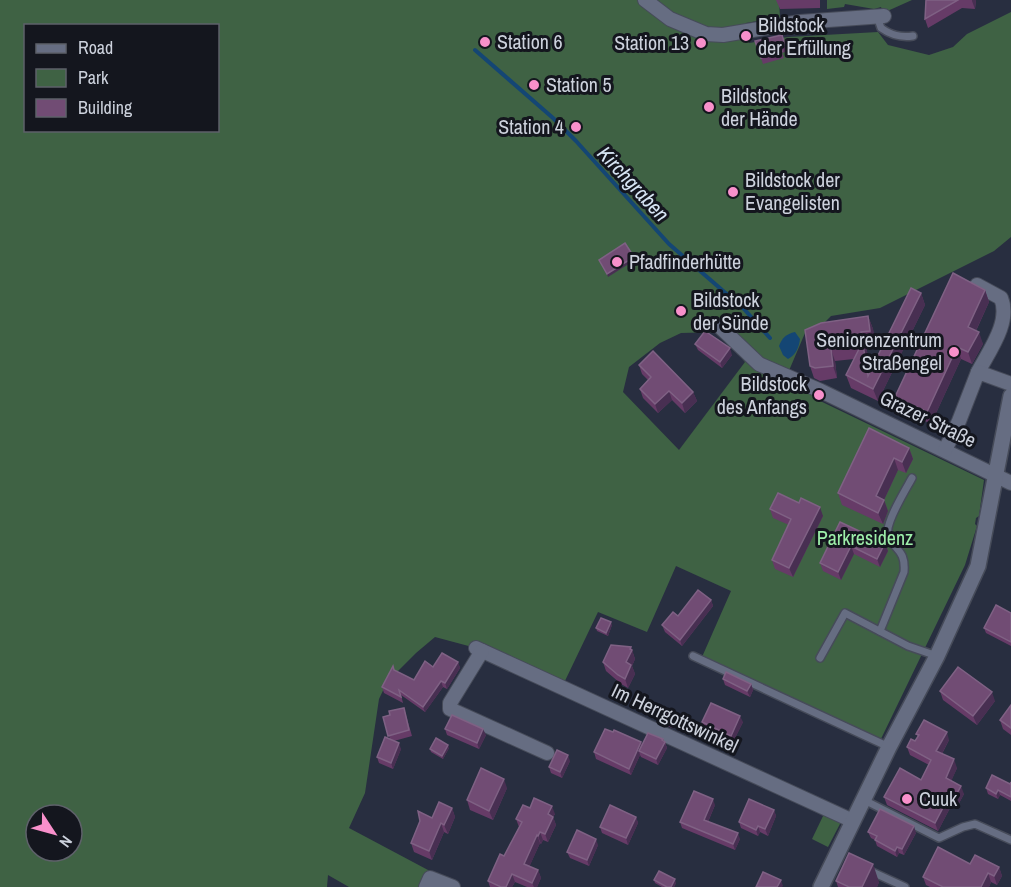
<svg xmlns="http://www.w3.org/2000/svg" width="1011" height="887" font-family="'Archivo Narrow',sans-serif">
  <style>
    .green { fill: #3f6244; fill-rule: evenodd }
    .water { fill: #144674 }
    .lines { fill: none; stroke-linecap: round; stroke-linejoin: round }
    .stream { stroke: #144674; stroke-width: 4 }
    .service-casing { stroke: #464b59; stroke-width: 10 }
    .minor-casing { stroke: #464b59; stroke-width: 16 }
    .secondary-casing { stroke: #464b59; stroke-width: 18 }
    .service { stroke: #666d82; stroke-width: 7 }
    .minor { stroke: #666d82; stroke-width: 14 }
    .secondary { stroke: #666d82; stroke-width: 15 }
    .wall { fill: #663b67 }
    .shaded-wall { fill: #482f52 }
    .building { fill: #714c74; stroke: #7f6184; stroke-width: 1.5 }
    .poi-dot { fill: #f890cb; stroke: #14161e; stroke-width: 2 }
    .labels { text-anchor: middle; stroke-width: 6; stroke-linejoin: round; paint-order: stroke }
    .poi-label { font-size: 20px; fill: #cdd2dd; stroke: #14161e; text-anchor: start }
    .street-label { font-size: 20px; fill: #cdd2dd; stroke: #14161e }
    .park-label { font-size: 20px; fill: #9ef0aa; stroke: #14161e }
    .water-label { font-size: 21px; font-style: italic; fill: #d7e5f4; stroke: #14161e }
  </style>
  <rect width="100%" height="100%" fill="#282e40"/>
  <g class="green">
    <path d="M0,0H779L780,17L746,23L749,43L788,37L878,32L888,45L929,55L953,47L967,34L1011,12V237L994,251L880,308L831,316L821,326L805,333L785,380L816,393L814,398L984,480L979,516L976,518L975,524L977,526L965,565L879,743L702,657L731,591L676,566L647,632L598,612L563,685L476,648L435,637L416,653L387,682L379,699L365,793L349,828L460,887H349L328,875L327,887H0ZM26,26H218V130H26ZM720,332L745,362L679,450L623,392L629,367L660,343L681,333ZM36,815H72V851H36Z"/>
    <polygon points="827,0 912,0 883,13 881,7 874,9 845,4 844,7 827,9"/>
    <polygon points="824,814 841,822 828,847 812,839"/>
  </g>
  <path class="water" d="M795,332L800,339C799,347 796,355 788,359L783,355L779,346C782,338 786,334 795,332Z"/>
  <g class="lines">
    <polyline class="stream" points="475,50 553,118 576,141 669,244 744,309 770,338"/>
    <g class="service-casing">
      <g id="service">
        <path d="M877,16L881,28C891,35 900,38 913,36"/>
        <path d="M880,631L904,572C906,548 893,551 888,534C885,523 906,489 912,478"/>
        <polyline points="693,656 889,747"/>
        <polyline points="820,658 845,613 908,646 937,656"/>
        <polyline points="864,800 939,838 963,827 975,824 1011,840"/>
        <polyline points="868,870 905,887"/>
      </g>
    </g>
    <g class="minor-casing">
      <g id="minor">
        <polyline points="645,0 670,19 706,34 723,35 800,22 884,16"/>
        <path d="M977,285L1001,298C1011,322 989,351 978,372"/>
        <polyline points="719,326 759,364 821,391 1011,483"/>
        <polyline points="945,450 959,421 978,372 1011,384"/>
        <polyline points="476,648 853,821"/>
        <polyline points="482,651 450,703 450,709 547,753"/>
        <polyline points="426,887 430,878 453,887"/>
      </g>
    </g>
    <g class="secondary-casing">
      <polyline id="secondary" points="821,887 889,747 937,656 978,566 1011,396"/>
    </g>
    <use href="#service" class="service"/>
    <use href="#minor" class="minor"/>
    <use href="#secondary" class="secondary"/>
  </g>
  <g class="wall">
    <polygon points="776,0 820,0 820,8 780,9"/>
    <polygon points="926,0 976,0 975,9 962,8 928,28 925,19"/>
    <polygon points="782,35 788,51 782,53 784,58 763,64 755,41"/>
    <polygon points="985,290 989,302 976,331 983,344 972,364 961,359 931,424 900,409 895,397"/>
    <polygon points="921,293 925,305 878,401 851,388 846,375 854,359 835,361 837,378 820,381 814,378 810,366 868,316 873,329 875,343 866,344 870,372"/>
    <polygon points="695,344 732,355 722,368 698,350"/>
    <polygon points="639,365 693,392 697,401 685,413 672,400 658,413 643,398 640,389 648,380 642,374"/>
    <polygon points="909,448 913,459 906,473 898,470 884,500 888,511 883,524 842,505 838,493"/>
    <polygon points="799,503 823,516 793,577 775,569 772,560 789,525 773,518 770,509"/>
    <polygon points="840,522 885,543 888,551 880,567 854,554 841,580 823,571 820,563"/>
    <polygon points="711,600 713,606 682,646 665,632 662,625"/>
    <polygon points="1011,613 1011,646 986,633 984,628"/>
    <polygon points="612,625 608,636 597,631 596,628"/>
    <polygon points="631,647 635,659 632,666 635,674 628,688 621,684 606,671 603,662"/>
    <polygon points="458,662 460,668 447,689 443,687 425,712 401,695 403,703 384,693 382,687 394,670 414,680 433,667"/>
    <polygon points="723,679 751,684 753,690 750,697 725,685"/>
    <polygon points="940,691 995,701 977,725 943,700"/>
    <polygon points="1011,705 1011,735 1003,729 1000,720"/>
    <polygon points="404,708 412,736 394,741 401,749 393,769 379,763 377,757 390,739 383,717 390,715"/>
    <polygon points="676,715 677,718 672,728 661,723 660,720"/>
    <polygon points="702,722 743,722 733,742 704,728"/>
    <polygon points="445,729 486,735 479,749 447,735"/>
    <polygon points="916,734 949,740 942,754 957,768 951,781 964,794 958,805 955,803 952,809 950,808 938,831 887,805 884,797 921,780 929,765 910,755 907,747 915,741 918,737"/>
    <polygon points="664,741 665,742 667,748 658,765 641,757 640,755 631,775 596,759 594,752 641,742 642,745"/>
    <polygon points="449,748 443,759 431,752 430,749"/>
    <polygon points="570,761 562,778 551,773 549,767"/>
    <polygon points="1011,782 1011,801 1000,795 998,799 988,794 986,788 1010,784"/>
    <polygon points="507,788 493,820 470,810 467,800"/>
    <polygon points="715,805 708,822 740,839 735,850 682,828 680,822"/>
    <polygon points="452,808 455,817 448,834 444,832 432,860 414,852 411,843 432,818"/>
    <polygon points="530,808 555,814 553,817 556,825 548,842 543,840 541,844 540,843 529,867 538,870 541,878 537,887 527,887 515,882 512,887 490,887 488,881 504,856 519,827 516,819"/>
    <polygon points="774,810 776,816 768,836 760,832 758,836 741,828 739,822"/>
    <polygon points="636,817 638,823 628,845 602,833 600,827"/>
    <polygon points="868,832 916,833 904,855 899,853 897,857 877,846 875,840 871,838"/>
    <polygon points="598,845 589,866 570,858 567,852"/>
    <polygon points="970,864 999,867 1002,876 997,885 991,882 989,887 930,887 926,885 923,877"/>
    <polygon points="654,880 676,883 674,887 662,887 655,883"/>
    <polygon points="836,881 879,882 877,887 838,887"/>
  </g>
  <g class="shaded-wall">
    <polygon points="972,0 976,0 975,9 972,1"/>
    <polygon points="634,257 635,260 608,277 607,274"/>
    <polygon points="985,290 989,302 972,339 968,327"/>
    <polygon points="921,293 925,305 878,401 873,389"/>
    <polygon points="868,316 873,329 875,343 870,331"/>
    <polygon points="861,332 866,344 872,389 868,376"/>
    <polygon points="979,332 983,344 972,364 968,352"/>
    <polygon points="957,347 961,359 931,424 927,412"/>
    <polygon points="730,348 732,355 722,368 720,362"/>
    <polygon points="831,349 835,361 837,378 833,366"/>
    <polygon points="669,391 672,400 658,413 655,404"/>
    <polygon points="693,392 697,401 685,413 682,403"/>
    <polygon points="909,448 913,459 906,473 902,462"/>
    <polygon points="894,458 898,470 884,500 888,511 883,524 878,513 876,496"/>
    <polygon points="820,507 823,516 793,577 789,568"/>
    <polygon points="885,543 888,551 880,567 877,559"/>
    <polygon points="851,546 854,554 841,580 838,572"/>
    <polygon points="711,600 713,606 682,646 680,640"/>
    <polygon points="611,622 612,625 608,636 606,633"/>
    <polygon points="631,647 635,659 632,666 635,674 628,688 625,679 626,662"/>
    <polygon points="458,662 460,668 447,689 445,683"/>
    <polygon points="441,681 443,687 425,712 423,707"/>
    <polygon points="751,684 753,690 750,697 747,691"/>
    <polygon points="992,692 995,701 977,725 973,716"/>
    <polygon points="676,715 677,718 672,728 671,725"/>
    <polygon points="740,716 743,722 733,742 731,736"/>
    <polygon points="483,729 486,735 479,749 477,743"/>
    <polygon points="947,732 949,740 939,759 936,751"/>
    <polygon points="663,739 667,748 658,765 656,759"/>
    <polygon points="641,742 643,749 639,751 640,755 631,775 629,769"/>
    <polygon points="399,743 401,749 393,769 391,763"/>
    <polygon points="448,745 449,748 443,759 442,756"/>
    <polygon points="568,755 570,761 562,778 560,772"/>
    <polygon points="954,759 957,768 949,786 946,778"/>
    <polygon points="504,779 507,788 493,820 489,811"/>
    <polygon points="961,786 964,794 958,805 955,797"/>
    <polygon points="998,790 1000,795 998,799 996,794"/>
    <polygon points="952,795 955,803 952,809 949,801"/>
    <polygon points="713,799 715,805 706,826 704,820"/>
    <polygon points="947,800 950,808 938,831 935,823"/>
    <polygon points="552,806 555,814 553,817 556,825 548,842 545,834 548,814"/>
    <polygon points="452,808 455,817 448,834 444,825"/>
    <polygon points="774,810 776,816 768,836 765,829"/>
    <polygon points="636,817 638,823 628,845 626,838"/>
    <polygon points="441,823 444,832 432,860 429,851"/>
    <polygon points="758,826 760,832 758,836 756,830"/>
    <polygon points="914,826 916,833 904,855 902,849"/>
    <polygon points="540,832 543,840 541,844 538,836"/>
    <polygon points="738,833 740,839 735,850 733,844"/>
    <polygon points="537,835 540,843 527,872 524,864"/>
    <polygon points="596,839 598,845 589,866 587,860"/>
    <polygon points="897,847 899,853 897,857 895,851"/>
    <polygon points="873,864 879,882 877,887 862,887"/>
    <polygon points="999,867 1002,876 997,885 994,876"/>
    <polygon points="538,870 541,878 537,887 534,887 532,883"/>
    <polygon points="988,873 991,882 989,887 981,887"/>
    <polygon points="512,874 515,882 512,887 506,887"/>
    <polygon points="675,879 676,883 674,887 671,887"/>
    <polygon points="781,880 783,886 782,887 777,887"/>
  </g>
  <g class="building">
    <polygon points="926,0 958,0 925,19"/>
    <polygon points="782,35 785,45 780,47 782,51 761,58 755,41"/>
    <polygon points="625,243 634,257 607,274 599,260"/>
    <polygon points="953,273 985,290 968,327 979,332 968,352 957,347 927,412 895,397"/>
    <polygon points="911,288 921,293 873,389 846,375 861,345 831,349 833,366 815,368 810,366 805,330 821,323 868,316 870,331 861,332 868,376"/>
    <polygon points="705,331 730,348 720,362 695,344"/>
    <polygon points="653,351 693,392 682,403 669,391 655,404 640,389 651,377 639,365"/>
    <polygon points="869,428 909,448 902,462 894,458 876,496 884,500 878,513 838,493"/>
    <polygon points="778,493 799,503 801,498 820,507 789,568 772,560 791,519 770,509"/>
    <polygon points="840,522 885,543 877,559 851,546 838,572 820,563"/>
    <polygon points="698,590 711,600 680,640 662,625 673,612 678,616"/>
    <polygon points="996,605 1011,613 1011,642 984,628"/>
    <polygon points="601,618 611,622 606,633 596,628"/>
    <polygon points="611,645 631,647 630,649 632,650 626,662 631,665 625,679 618,675 603,662"/>
    <polygon points="442,653 458,662 445,683 441,681 423,707 399,690 401,697 382,687 393,666 394,670 414,680 425,661 433,667"/>
    <polygon points="958,667 992,692 973,716 940,691"/>
    <polygon points="726,672 751,684 747,691 723,679"/>
    <polygon points="711,703 740,716 731,736 702,722"/>
    <polygon points="1011,705 1011,728 1000,720"/>
    <polygon points="404,708 409,730 388,736 383,717 390,715 389,711"/>
    <polygon points="665,710 676,715 671,725 660,720"/>
    <polygon points="452,715 483,729 477,743 445,729"/>
    <polygon points="924,720 947,732 936,751 954,759 946,778 961,786 955,797 952,795 949,801 947,800 935,823 884,797 900,768 921,780 931,760 907,747 911,739 915,741 919,735 916,734"/>
    <polygon points="605,729 613,732 614,730 641,742 629,769 594,752"/>
    <polygon points="648,733 663,739 662,740 665,742 656,759 639,751"/>
    <polygon points="385,737 399,743 391,763 377,757"/>
    <polygon points="436,738 448,745 442,756 430,749"/>
    <polygon points="557,750 568,755 560,772 549,767"/>
    <polygon points="481,768 504,779 489,811 467,800"/>
    <polygon points="992,775 1010,784 1011,782 1011,797 998,790 996,794 986,788"/>
    <polygon points="694,791 713,799 704,820 738,833 733,844 680,822"/>
    <polygon points="534,798 552,806 548,814 553,817 545,834 540,832 538,836 537,835 524,864 538,870 532,883 512,874 506,887 501,887 488,881 500,854 504,856 522,822 516,819 523,805 530,808"/>
    <polygon points="749,799 774,810 765,829 758,826 756,830 739,822"/>
    <polygon points="439,802 452,808 444,825 441,823 429,851 411,843 420,821 418,811 432,818"/>
    <polygon points="610,805 636,817 626,838 600,827"/>
    <polygon points="880,809 914,826 902,849 897,847 895,851 875,840 877,836 868,832"/>
    <polygon points="577,830 596,839 587,860 567,852"/>
    <polygon points="938,847 970,864 975,855 999,867 994,876 988,873 981,887 943,887 923,877"/>
    <polygon points="849,853 873,864 862,887 849,887 836,881"/>
    <polygon points="659,871 675,879 671,887 667,887 654,880"/>
    <polygon points="763,872 781,880 777,887 756,887"/>
  </g>
  <g class="poi-dot">
    <circle cx="746" cy="36" r="6"/>
    <circle cx="485" cy="42" r="6"/>
    <circle cx="701" cy="43" r="6"/>
    <circle cx="534" cy="85" r="6"/>
    <circle cx="709" cy="107" r="6"/>
    <circle cx="576" cy="127" r="6"/>
    <circle cx="733" cy="192" r="6"/>
    <circle cx="617" cy="262" r="6"/>
    <circle cx="681" cy="311" r="6"/>
    <circle cx="954" cy="352" r="6"/>
    <circle cx="819" cy="395" r="6"/>
    <circle cx="907" cy="799" r="6"/>
  </g>
  <g class="labels">
    <g class="poi-label">
      <text x="758" y="32">Bildstock<tspan x="758" dy="23">der Erfüllung</tspan></text>
      <text x="497" y="49">Station 6</text>
      <text x="689" y="50" text-anchor="end">Station 13</text>
      <text x="546" y="92">Station 5</text>
      <text x="721" y="103">Bildstock<tspan x="721" dy="23">der Hände</tspan></text>
      <text x="564" y="134" text-anchor="end">Station 4</text>
      <text x="745" y="187">Bildstock der<tspan x="745" dy="23">Evangelisten</tspan></text>
      <text x="629" y="269">Pfadfinderhütte</text>
      <text x="693" y="307">Bildstock<tspan x="693" dy="23">der Sünde</tspan></text>
      <text x="942" y="347" text-anchor="end">Seniorenzentrum<tspan x="942" dy="23">Straßengel</tspan></text>
      <text x="807" y="391" text-anchor="end">Bildstock<tspan x="807" dy="23">des Anfangs</tspan></text>
      <text x="919" y="806">Cuuk</text>
    </g>
    <g class="street-label">
      <text transform="translate(928 419) rotate(26)" y="7">Grazer Straße</text>
      <text transform="translate(675 718) rotate(25)" y="7">Im Herrgottswinkel</text>
    </g>
    <g class="park-label">
      <text x="865" y="545">Parkresidenz</text>
    </g>
    <g class="water-label">
      <text transform="translate(633 184) rotate(47)" y="7">Kirchgraben</text>
    </g>
  </g>
  <rect x="24" y="24" width="195" height="108" fill="#14161e" stroke="#5e616a" stroke-width="1.5"/>
  <rect x="36" y="44" width="30" height="9" fill="#666d82" stroke="#5e616a" stroke-width="1.5"/>
  <text x="78" y="54" font-size="18" fill="#cdd2dd">Road</text>
  <rect x="36" y="69" width="30" height="18" fill="#3f6244" stroke="#5e616a" stroke-width="1.5"/>
  <text x="78" y="84" font-size="18" fill="#cdd2dd">Park</text>
  <rect x="36" y="99" width="30" height="18" fill="#714c74" stroke="#5e616a" stroke-width="1.5"/>
  <text x="78" y="114" font-size="18" fill="#cdd2dd">Building</text>
  <g transform="translate(54 833) rotate(126)"><circle r="28" fill="#14161e" stroke="#5e616a" stroke-width="1.5"/>
  <path d="M0-4.5L10 22L0 15L-10 22Z" fill="#f890cb"/>
  <text y="-9" font-size="16" font-weight="bold" text-anchor="middle" fill="#cdd2dd">N</text>
  </g>
</svg>
